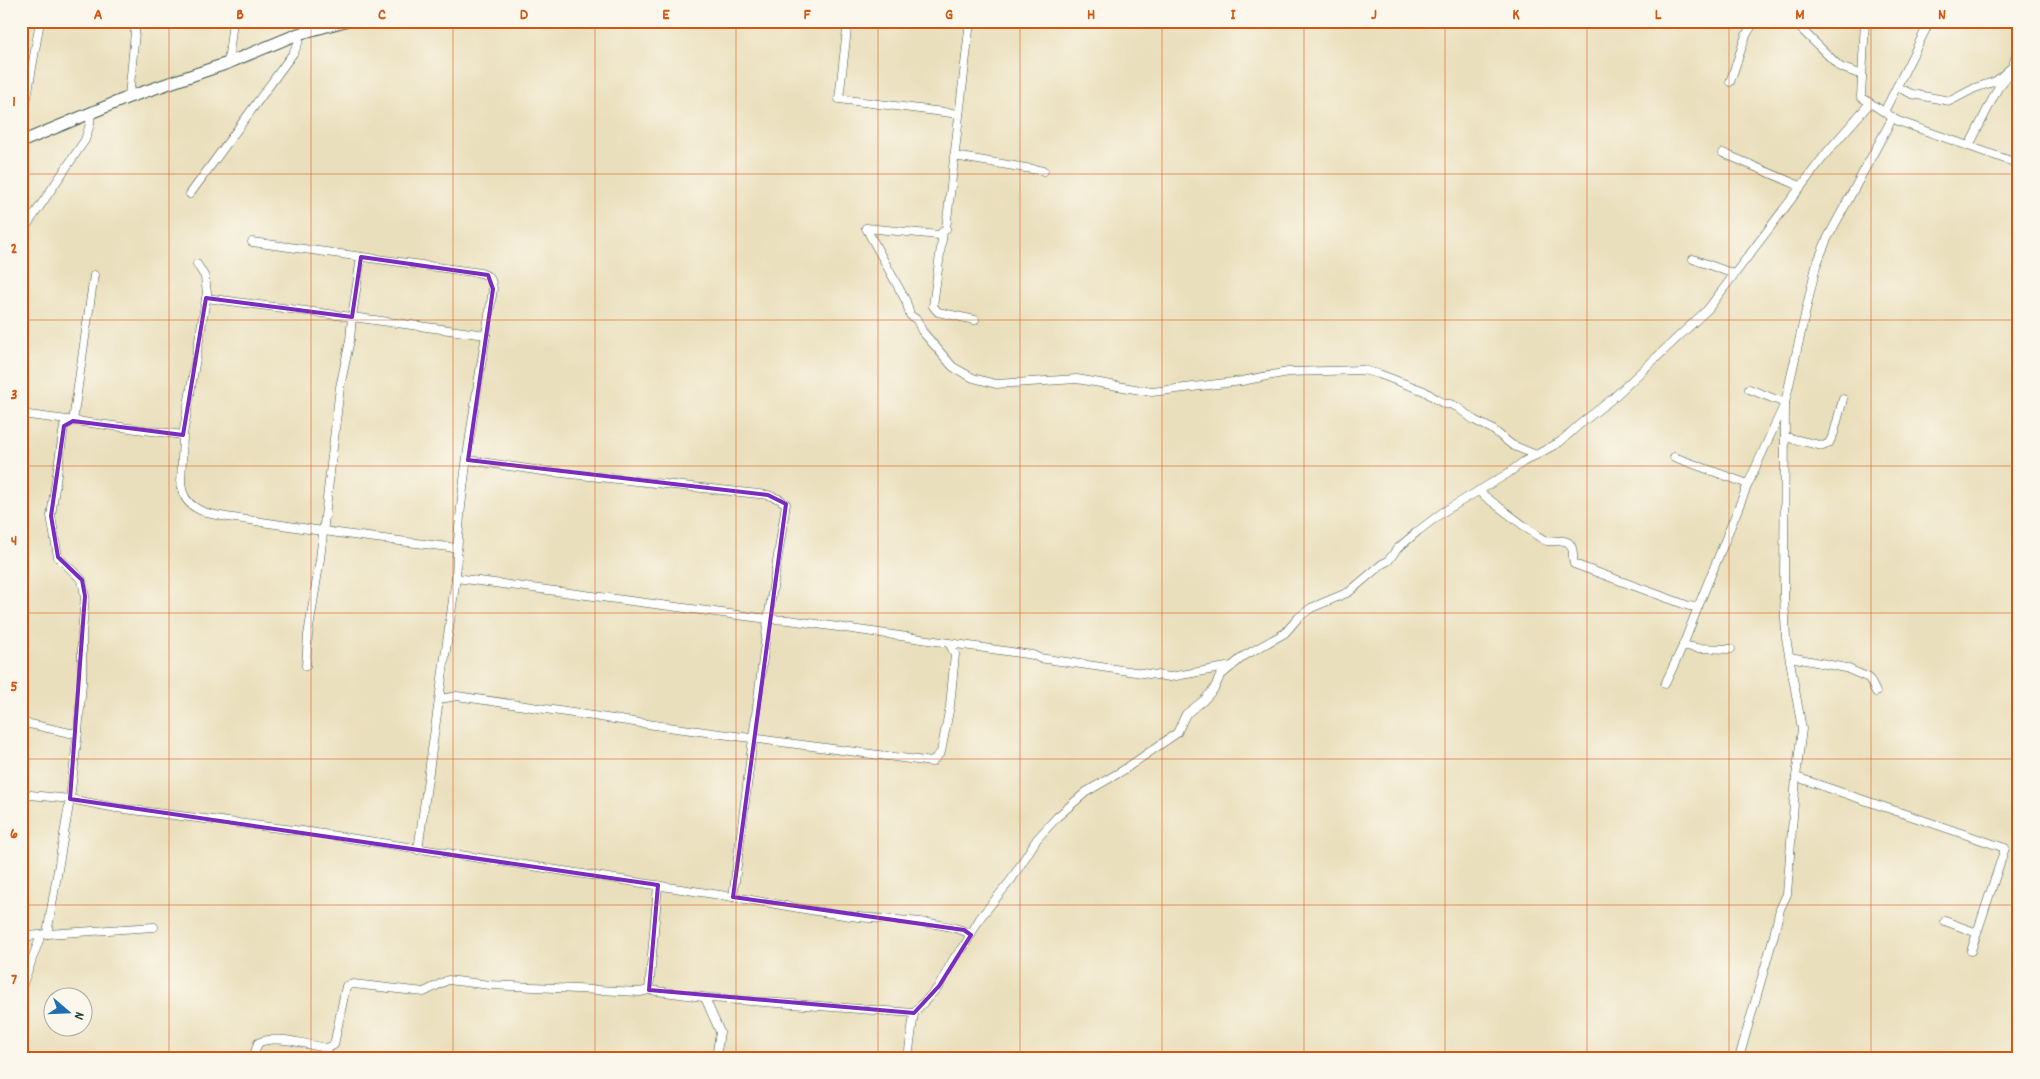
<svg xmlns="http://www.w3.org/2000/svg" width="2040" height="1079" font-family="Dekko,sans-serif">
  <style>
    .lines { fill: none; stroke-linecap: round; stroke-linejoin: round }
    .street-casing { stroke: #3d5548; stroke-width: 9 }
    .secondary-casing { stroke: #3d5548; stroke-width: 13 }
    .street { stroke: #fff; stroke-width: 8 }
    .secondary { stroke: #fff; stroke-width: 11 }
    .marked { fill: none; stroke: #7b2cbf; stroke-width: 4; stroke-linejoin: round }
    .grid { fill: none; stroke: #d45610; stroke-width: 1; stroke-opacity: 0.55 }
    .neatline { fill: none; stroke: #d45610; stroke-width: 2 }
    .grid-label { font-size: 16px; text-anchor: middle; font-weight: bold; fill: #d45610 }
  </style>
  <rect width="100%" height="100%" fill="#fbf7ec"/>
  <filter id="ink" filterUnits="userSpaceOnUse"><feTurbulence type="fractalNoise" baseFrequency=".02" numOctaves="2"/><feDisplacementMap in="SourceGraphic" scale="10" xChannelSelector="R" yChannelSelector="G"/><feConvolveMatrix kernelMatrix="1 2 1 2 8 2 1 2 1" color-interpolation-filters="sRGB"/></filter>
  <filter id="wash" filterUnits="userSpaceOnUse"><feTurbulence type="fractalNoise" baseFrequency=".0096" numOctaves="4" result="noise"/><feDisplacementMap in="SourceGraphic" scale="20" xChannelSelector="R" yChannelSelector="G"/><feGaussianBlur stdDeviation="1.12" result="paint"/><feColorMatrix in="noise" values="0 0 0 0 0 0 0 0 0 0 0 0 0 0 0 0 0 1.4 0 .05"/><feComposite in="paint" operator="in"/></filter>
  <g filter="url(#wash)">
    <rect width="100%" height="100%" fill="#eadfbc"/>
  </g>
  <g filter="url(#ink)">
    <g class="lines">
      <g class="street-casing">
        <g id="street">
          <polyline points="848,21 839,99 959,114"/>
          <polyline points="1793,21 1840,67 1862,75"/>
          <polyline points="1865,21 1861,97 1898,121 2019,164"/>
          <polyline points="228,63 233,21"/>
          <polyline points="1730,82 1746,35 1755,21"/>
          <polyline points="1897,87 1912,94 1950,101 1975,88 1996,81 2012,67 2019,68"/>
          <polyline points="129,97 136,21"/>
          <polyline points="1884,112 1930,21"/>
          <polyline points="1893,117 1827,239 1816,266 1785,403 1784,597 1786,638 1802,729 1796,777 2005,848 1971,951"/>
          <polyline points="21,132 40,21"/>
          <polyline points="1969,146 1998,88 2011,72 2019,45"/>
          <polyline points="1723,153 1800,186"/>
          <polyline points="954,156 1044,171"/>
          <polyline points="190,194 294,52 299,41 298,34"/>
          <polyline points="866,228 906,301 910,315 917,320 922,331 953,367 973,378 996,384 1077,379 1152,392 1242,381 1288,372 1363,370 1379,374 1424,391 1444,404 1450,404 1457,407 1474,420 1492,429 1512,445 1536,455"/>
          <polyline points="866,228 939,235 946,229 970,21"/>
          <polyline points="943,232 933,306 938,312 975,320"/>
          <polyline points="21,234 85,140 90,124 91,113"/>
          <path d="M252,242L481,273C490,276 492,279 493,289C479,384 459,482 456,578L768,619L786,504L779,499L768,495L542,471L468,460"/>
          <polyline points="1693,259 1734,274"/>
          <path d="M197,264L205,277L207,293L183,435L181,483C182,494 187,503 196,508C210,517 239,518 256,521C323,532 390,540 457,548"/>
          <polyline points="206,298 352,317 361,257"/>
          <polyline points="21,414 183,435"/>
          <polyline points="1785,437 1823,446 1829,443 1834,433 1843,399"/>
          <polyline points="1674,457 1748,484"/>
          <path d="M1478,491L1536,535C1540,537 1543,540 1547,541C1556,543 1568,536 1572,548C1574,553 1572,558 1574,564L1689,606L1698,607L1748,484L1785,403L1749,389"/>
          <polyline points="1683,645 1696,648 1731,649"/>
          <polyline points="1790,657 1846,668 1869,678 1876,692"/>
          <polyline points="306,666 308,635 320,559 340,387 350,340 352,317 486,335"/>
          <polyline points="1665,684 1682,648 1698,607"/>
          <polyline points="440,699 457,696 668,727 932,762 941,752 950,706 955,654 949,643"/>
          <polyline points="21,722 70,733 78,732"/>
          <polyline points="21,794 70,799 116,808 310,832 733,897 768,619 789,620 1033,655 1039,658 1170,677 1232,666"/>
          <polyline points="418,850 456,578"/>
          <path d="M733,897C772,903 811,911 850,916C878,920 952,920 971,935"/>
          <polyline points="1945,921 1977,933"/>
          <polyline points="47,934 70,799 78,732 82,683 82,634 85,596 82,580 58,557 51,516 64,426 73,421 94,275"/>
          <polyline points="21,937 47,934 154,927"/>
          <polyline points="21,958 30,965"/>
          <polyline points="21,989 41,935"/>
          <polyline points="649,990 710,998 914,1013 908,1058"/>
          <polyline points="705,998 720,1032 716,1058"/>
          <polyline points="914,1013 939,986 954,958 963,948 980,918 1011,880 1037,839 1057,817 1086,792 1122,771 1177,733 1186,714 1203,701 1214,689 1220,676 1244,656 1285,633 1298,618 1311,608 1349,592 1382,564 1388,561 1397,549 1418,531 1443,512 1507,474 1523,462 1560,442 1580,424 1612,399 1708,309 1828,151 1870,103"/>
          <path d="M253,1058L258,1043C275,1034 307,1045 327,1048L334,1045L346,986L353,984L424,992L448,980L490,985L640,992L649,990L658,885"/>
          <polyline points="1739,1058 1774,935 1780,909 1787,894 1796,777"/>
        </g>
      </g>
      <g class="secondary-casing">
        <polyline id="secondary" points="21,142 129,97 228,63 298,34 345,21"/>
      </g>
      <use href="#street" class="street"/>
      <use href="#secondary" class="secondary"/>
    </g>
  </g>
  <path class="marked" d="M361,257L488,275L493,289L468,460L768,495L786,504L733,897L964,930L971,935L939,986L914,1013L649,990L658,885L70,799L85,596L82,580L58,557L51,516L64,426L73,421L183,435L206,298L352,317Z"/>
  <path class="grid" d="M169,21V1058M311,21V1058M453,21V1058M595,21V1058M736,21V1058M878,21V1058M1020,21V1058M1162,21V1058M1304,21V1058M1445,21V1058M1587,21V1058M1729,21V1058M1871,21V1058M21,174H2019M21,320H2019M21,466H2019M21,613H2019M21,759H2019M21,905H2019"/>
  <rect width="2040" height="1079" fill="none" stroke="#fbf7ec" stroke-width="55"/>
  <g transform="translate(68 1012) rotate(109)"><circle r="24" fill="#fbf7ec" stroke="#a3ada2"/>
  <path d="M0-4L9 19L0 12L-9 19Z" fill="#1f6fb2"/>
  <text y="-8" font-size="14" font-weight="bold" text-anchor="middle" fill="#1f3d34">N</text>
  </g>
  <rect x="28" y="28" width="1984" height="1024" class="neatline"/>
  <g class="grid-label">
    <text x="98" y="19">A</text>
    <text x="240" y="19">B</text>
    <text x="382" y="19">C</text>
    <text x="524" y="19">D</text>
    <text x="666" y="19">E</text>
    <text x="807" y="19">F</text>
    <text x="949" y="19">G</text>
    <text x="1091" y="19">H</text>
    <text x="1233" y="19">I</text>
    <text x="1374" y="19">J</text>
    <text x="1516" y="19">K</text>
    <text x="1658" y="19">L</text>
    <text x="1800" y="19">M</text>
    <text x="1942" y="19">N</text>
    <text x="14" y="106">1</text>
    <text x="14" y="253">2</text>
    <text x="14" y="399">3</text>
    <text x="14" y="545">4</text>
    <text x="14" y="691">5</text>
    <text x="14" y="838">6</text>
    <text x="14" y="984">7</text>
  </g>
</svg>
